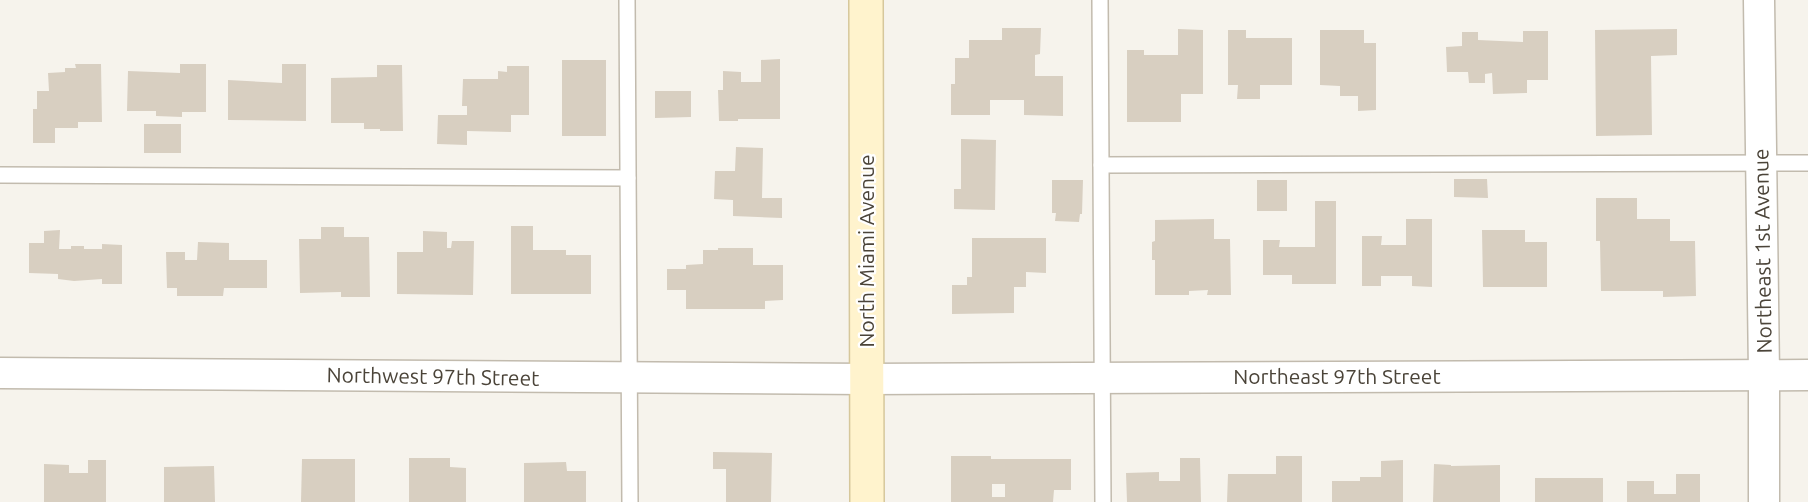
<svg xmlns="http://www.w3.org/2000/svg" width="1808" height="502" font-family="Ubuntu,sans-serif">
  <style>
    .building { fill: #d8cfc1; fill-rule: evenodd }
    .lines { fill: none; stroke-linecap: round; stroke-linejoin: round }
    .lane-casing { stroke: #c2bbae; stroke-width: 18 }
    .street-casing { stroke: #c2bbae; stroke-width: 33 }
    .secondary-casing { stroke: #d6c79b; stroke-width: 36 }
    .lane { stroke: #fff; stroke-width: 15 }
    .street { stroke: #fff; stroke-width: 30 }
    .secondary { stroke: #fff3cd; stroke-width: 33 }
    .labels { text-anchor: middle; stroke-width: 4.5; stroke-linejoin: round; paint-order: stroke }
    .street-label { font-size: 21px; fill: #4b4439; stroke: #fff }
  </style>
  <rect width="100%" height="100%" fill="#f6f3ec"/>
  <g class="building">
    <polygon points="1002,28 1041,28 1040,54 1035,55 1035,76 1063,76 1063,116 1024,115 1024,100 990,100 990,115 951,115 951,84 955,84 955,58 969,58 969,40 1002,40"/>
    <polygon points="1178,29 1203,30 1203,94 1181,94 1181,122 1127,122 1127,50 1144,50 1144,55 1178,55"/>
    <polygon points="1677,29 1677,55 1651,56 1652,135 1596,136 1595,30"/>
    <polygon points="1228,30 1246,30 1246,38 1292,38 1292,85 1260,85 1260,99 1237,99 1238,85 1228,85"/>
    <polygon points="1320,30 1364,30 1364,43 1376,43 1376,110 1358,111 1358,96 1340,96 1340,86 1320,85"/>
    <polygon points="1523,31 1548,31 1548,80 1527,80 1527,93 1493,94 1492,73 1485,74 1485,83 1469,83 1468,72 1447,72 1446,47 1462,46 1462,32 1478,32 1478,40 1523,42"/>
    <polygon points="780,59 780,119 738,119 738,121 719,121 718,90 723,90 723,71 741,72 741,82 761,82 761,60"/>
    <rect x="562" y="60" width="44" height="76"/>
    <polygon points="75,64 101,64 102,122 78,122 78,128 55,128 55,143 33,143 33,109 37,109 37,91 49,91 48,73 65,72 65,68 76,68"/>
    <polygon points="180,64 206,64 206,112 182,112 182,117 156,116 156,111 127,111 128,71 180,73"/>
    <polygon points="282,64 306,64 306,121 228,120 228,80 282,83"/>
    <polygon points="377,65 402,65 403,131 380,131 380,129 364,129 364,123 331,123 331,78 377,77"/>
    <polygon points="507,66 529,66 529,115 511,115 511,132 467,131 467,145 437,144 438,115 467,115 467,106 462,106 463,79 498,79 498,71 507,72"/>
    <polygon points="655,91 691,91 691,117 655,118"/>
    <rect x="144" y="124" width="37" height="29"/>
    <polygon points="961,139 996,140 995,210 954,209 954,189 961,189"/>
    <polygon points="736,147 763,148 762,198 782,198 782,218 733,216 733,200 714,199 715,171 735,171"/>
    <polygon points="1454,179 1487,179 1488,198 1454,197"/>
    <polygon points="1052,180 1083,180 1082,214 1080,214 1079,222 1055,221 1056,213 1052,213"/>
    <rect x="1257" y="180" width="30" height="31"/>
    <polygon points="1596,198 1637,198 1637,219 1670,219 1670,241 1695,241 1696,296 1663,297 1663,291 1601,291 1600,241 1596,241"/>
    <polygon points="1315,201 1336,201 1336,284 1292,284 1292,275 1263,275 1263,240 1280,240 1279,247 1315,247"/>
    <polygon points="1214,219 1214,239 1230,239 1231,295 1207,295 1208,290 1189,291 1189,295 1155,295 1155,260 1152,260 1152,242 1155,241 1155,220"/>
    <polygon points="1406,219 1432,219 1432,287 1412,286 1412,276 1381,276 1381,286 1362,286 1362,236 1382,236 1381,245 1406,245"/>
    <polygon points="511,226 533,226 533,250 566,250 566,255 591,255 591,294 511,294"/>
    <polygon points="321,227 344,227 344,237 369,237 370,297 341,297 341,292 300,293 299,239 321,239"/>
    <polygon points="60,230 59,249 71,249 71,246 84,246 84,249 102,249 102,244 122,245 122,284 102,284 102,279 74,281 58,279 58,274 29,273 29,243 44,243 44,231"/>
    <polygon points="1482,230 1525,230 1525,242 1547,242 1547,287 1483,287"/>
    <polygon points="423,231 447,232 447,248 451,248 452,241 474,241 473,295 397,294 397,252 423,252"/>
    <polygon points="972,238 1046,238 1046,273 1026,272 1026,287 1014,287 1014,313 952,314 952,285 967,285 967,277 972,277"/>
    <polygon points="198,242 229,243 229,260 267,260 267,288 224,288 223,296 177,296 177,288 167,288 166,252 185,252 185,260 197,260"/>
    <polygon points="718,248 753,248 753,265 783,265 783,300 765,301 765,309 686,309 686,290 667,290 667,269 686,269 686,265 703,264 703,250 718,250"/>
    <polygon points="713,452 772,453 771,502 726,502 726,469 713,469"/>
    <path d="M951,456H991V459H1071V490H1054L1053,502H951ZM992,484H1005V497H992Z"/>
    <polygon points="1276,456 1302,456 1302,502 1227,502 1228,474 1276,474"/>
    <polygon points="409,458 450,458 450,467 466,468 466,502 409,502"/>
    <polygon points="1180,458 1200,458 1201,502 1127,502 1126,473 1159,472 1159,481 1180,481"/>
    <polygon points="302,459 355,459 355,502 301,502"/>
    <polygon points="88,460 106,460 106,502 44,502 44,464 69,465 69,473 88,473"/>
    <polygon points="1403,460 1403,502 1332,502 1332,481 1360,481 1360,477 1381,477 1381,461"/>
    <polygon points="566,462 567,471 586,471 586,502 524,502 524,463"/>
    <polygon points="1434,464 1451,465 1451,466 1500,465 1500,502 1433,502"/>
    <polygon points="214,466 215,502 164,502 164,467"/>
    <polygon points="1676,474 1700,474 1700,502 1627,502 1627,481 1654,481 1654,494 1676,494"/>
    <rect x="1535" y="478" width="68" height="24"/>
  </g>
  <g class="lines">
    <g class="lane-casing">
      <g id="lane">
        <polyline points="627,0 630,502"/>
        <polyline points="1100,0 1103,502"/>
        <polyline points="1101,165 1808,163"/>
        <polyline points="0,175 628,178"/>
      </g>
    </g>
    <g class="street-casing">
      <g id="street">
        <polyline points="1759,0 1764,374 1764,502"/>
        <polyline points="0,373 867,379 1808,375"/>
      </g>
    </g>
    <g class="secondary-casing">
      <polyline id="secondary" points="866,0 867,502"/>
    </g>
    <use href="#lane" class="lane"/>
    <use href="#street" class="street"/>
    <use href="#secondary" class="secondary"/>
  </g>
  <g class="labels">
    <g class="street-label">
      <text transform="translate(867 251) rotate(-90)" y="7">North Miami Avenue</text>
      <text transform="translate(1763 251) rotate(-91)" y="7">Northeast 1st Avenue</text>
      <text transform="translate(433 377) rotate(1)" y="7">Northwest 97th Street</text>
      <text x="1337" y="384">Northeast 97th Street</text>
    </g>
  </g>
</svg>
